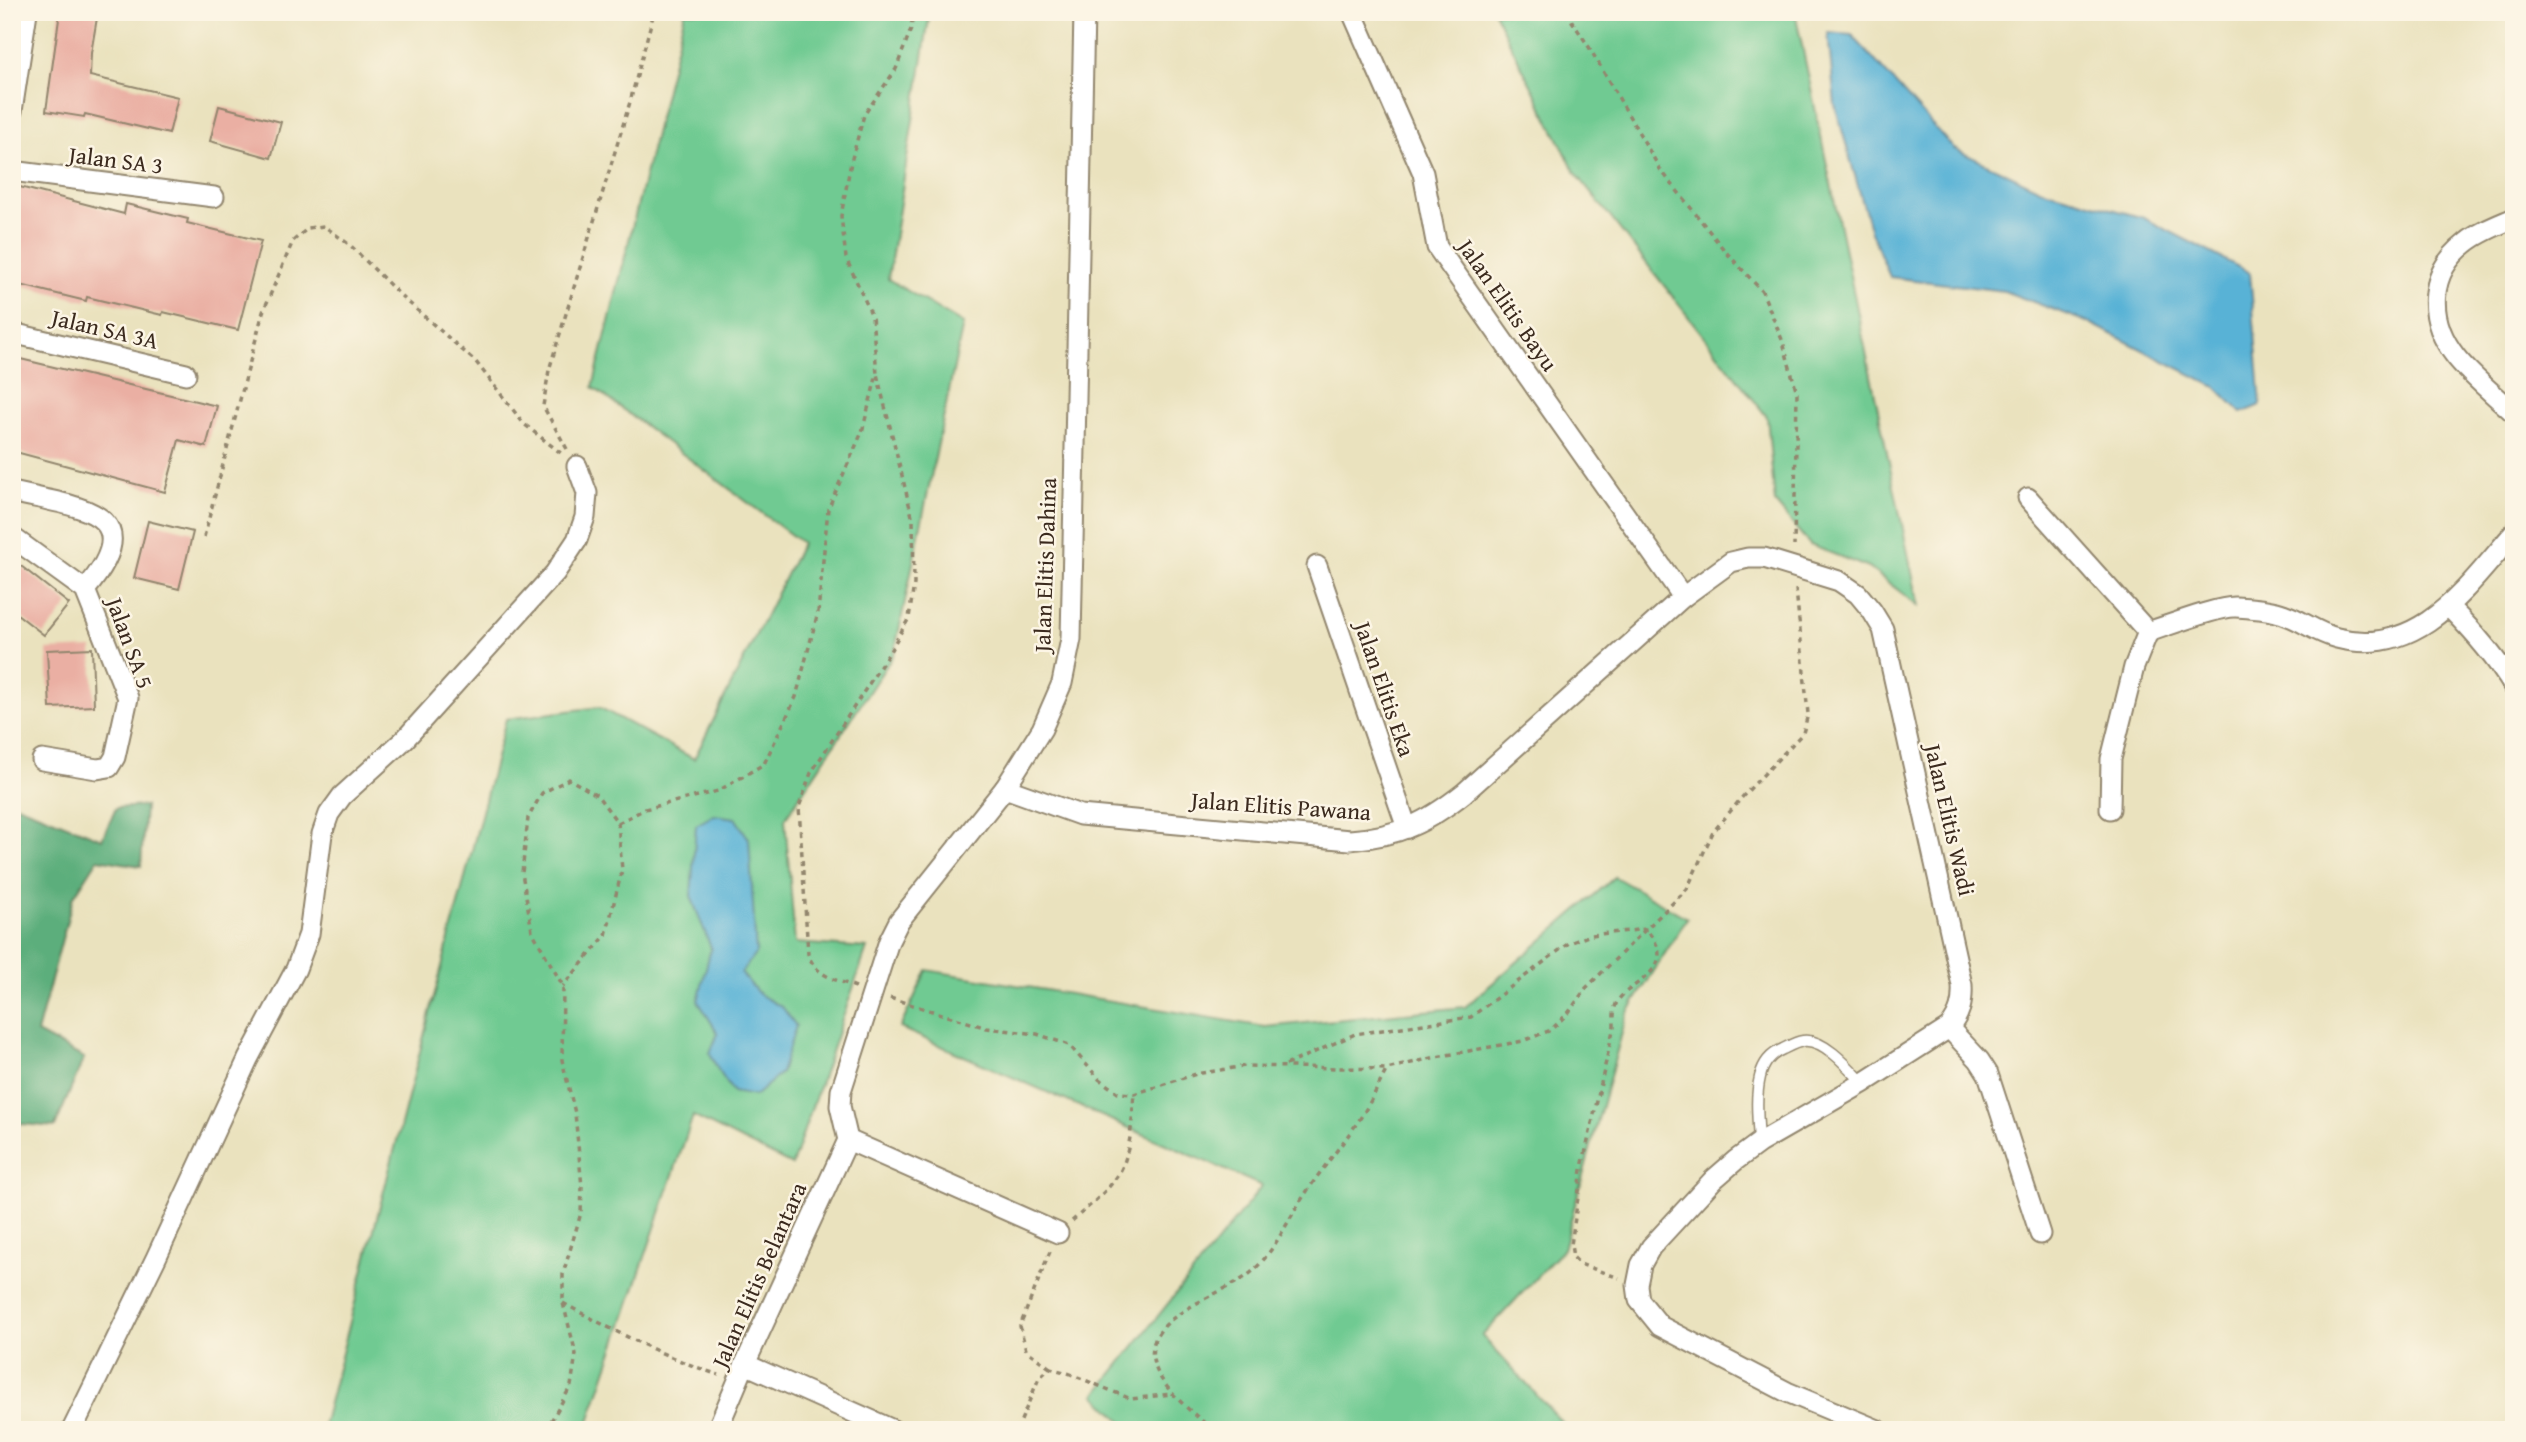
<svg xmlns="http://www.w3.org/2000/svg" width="2526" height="1442" font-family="'Gentium Book Plus',serif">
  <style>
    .green { fill: #70ca92; stroke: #567a58; stroke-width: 2 }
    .forest { fill: #5cae7c; stroke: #4c6c4d; stroke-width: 2 }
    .water { fill: #59b2d6; stroke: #4a6e7a; stroke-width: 2 }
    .building { fill: #eaafa3 }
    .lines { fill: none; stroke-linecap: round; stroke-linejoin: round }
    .service-casing { stroke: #92866e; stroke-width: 13 }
    .minor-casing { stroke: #92866e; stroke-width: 23 }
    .path { stroke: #92866e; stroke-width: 3.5; stroke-dasharray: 5 5; stroke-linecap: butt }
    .service { stroke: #fff; stroke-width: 10 }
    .minor { stroke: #fff; stroke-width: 19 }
    .labels { text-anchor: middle; stroke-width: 5; stroke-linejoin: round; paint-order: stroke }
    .street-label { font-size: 23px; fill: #3b2a1e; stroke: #fcf5e5 }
  </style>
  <rect width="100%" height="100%" fill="#fcf5e5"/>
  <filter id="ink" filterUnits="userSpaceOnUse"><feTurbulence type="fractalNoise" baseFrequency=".0143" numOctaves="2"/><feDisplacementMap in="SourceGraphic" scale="14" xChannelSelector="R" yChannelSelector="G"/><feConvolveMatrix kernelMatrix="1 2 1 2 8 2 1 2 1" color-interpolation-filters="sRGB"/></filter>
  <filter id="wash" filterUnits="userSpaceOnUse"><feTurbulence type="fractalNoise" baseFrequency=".00686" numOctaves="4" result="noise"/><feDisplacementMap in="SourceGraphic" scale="28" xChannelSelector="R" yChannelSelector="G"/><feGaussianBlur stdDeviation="1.57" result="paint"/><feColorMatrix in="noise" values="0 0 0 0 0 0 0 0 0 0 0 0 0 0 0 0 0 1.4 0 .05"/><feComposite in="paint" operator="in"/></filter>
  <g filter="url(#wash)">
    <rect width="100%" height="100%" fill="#eae2be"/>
    <g class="green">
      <polygon points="685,12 930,12 888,279 963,324 894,654 785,819 795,943 867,948 792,1165 693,1116 586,1430 322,1430 506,719 599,707 694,759 802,543 593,387"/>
      <polygon points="1494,12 1795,12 1919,606 1869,568 1810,545 1775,503 1767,417 1575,172"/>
      <polygon points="1615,877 1687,918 1627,1014 1563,1249 1482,1336 1569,1430 1131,1430 1095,1395 1262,1186 900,1028 927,970 1265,1027 1465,1007"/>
    </g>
    <polygon class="forest" points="12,803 102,839 116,808 145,806 141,866 98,859 73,898 37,1033 84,1058 55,1127 12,1123"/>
    <g class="water">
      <polygon points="1828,33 1852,35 1954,149 2040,189 2144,218 2250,273 2261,405 2242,413 2216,387 2092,324 2004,291 1890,277 1871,232 1835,105"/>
      <polygon points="714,815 735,818 749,839 756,953 741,973 759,994 783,1008 796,1026 781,1073 755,1096 733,1092 717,1068 710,1053 718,1033 698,1001 711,948 691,896 696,825"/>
    </g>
    <g id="blocks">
      <g class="building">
        <polygon points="60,12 98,12 91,53 90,76 178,97 169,134 85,114 84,117 46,111"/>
        <polygon points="219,106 281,122 271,158 210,141"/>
        <polygon points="12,185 124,214 126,204 188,219 187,223 261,241 238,330 163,312 162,315 87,297 86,301 12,283"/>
        <polygon points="12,357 217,406 206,447 179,440 165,492 12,451"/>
        <polygon points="148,521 193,532 179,589 134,578"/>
        <polygon points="21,566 69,604 44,635 12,610 12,577"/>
        <polygon points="92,648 94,706 50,708 47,650"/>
      </g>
    </g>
  </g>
  <g filter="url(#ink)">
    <use href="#blocks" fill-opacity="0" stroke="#92866e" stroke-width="2"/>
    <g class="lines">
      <g class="service-casing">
        <path id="service" d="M1759,1142C1758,1121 1755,1098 1760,1077C1763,1064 1771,1054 1783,1049C1789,1046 1796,1042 1803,1041C1824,1038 1850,1069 1863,1083"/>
      </g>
      <g class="minor-casing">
        <g id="minor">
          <polyline points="1352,12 1423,173 1437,247 1683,597"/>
          <polyline points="12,111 27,12"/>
          <polyline points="12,171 214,197"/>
          <path d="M2514,218C2498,225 2479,232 2466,243C2427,273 2427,320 2456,357C2472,377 2495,395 2514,413"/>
          <polyline points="12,333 186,374"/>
          <path d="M12,492C73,507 154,509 85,590"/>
          <polyline points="2028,498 2148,632"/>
          <polyline points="12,537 85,590 128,698 115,757 109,767 97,769 42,760"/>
          <polyline points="1317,566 1407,828"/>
          <path d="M2449,607C2474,632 2495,656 2514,687"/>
          <path d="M2148,632C2167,626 2219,606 2236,607C2250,608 2270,609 2283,614C2302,620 2317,633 2337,638C2420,659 2467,586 2514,533"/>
          <path d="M1005,788L1080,815L1350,840C1399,836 1426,823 1464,793L1683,597L1731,562L1748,558H1764L1839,581L1858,594L1872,611L1883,629L1962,985C1963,1003 1960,1014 1949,1028L1979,1060L1988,1074L2040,1234"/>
          <polyline points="2110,809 2111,759 2134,667 2148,632"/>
          <polyline points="848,1140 840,1106 841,1091 889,941 899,921 1005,788 1042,729 1062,683 1071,639 1084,12"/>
          <polyline points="848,1140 1058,1233"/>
          <polyline points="745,1364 893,1430"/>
          <polyline points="72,1430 156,1258 248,1059 296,969 309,934 322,834 329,814 342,796 405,739 555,573 577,540 585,517 587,493 577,466"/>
          <polyline points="717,1430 745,1364 848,1140"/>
          <polyline points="1878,1430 1787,1392 1660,1326 1639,1300 1637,1285 1641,1265 1651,1247 1713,1180 1736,1160 1759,1143 1863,1083 1949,1028"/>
        </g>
      </g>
      <g class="path">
        <polyline points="1566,12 1589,47 1660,169 1725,251 1762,291 1783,342 1797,393 1794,546"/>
        <polyline points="567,449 543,406 549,370 630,102 654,12"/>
        <polyline points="204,537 263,312 293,241 308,228 324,226 350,245 399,294 476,362 524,424 562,454"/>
        <polyline points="618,823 645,809 718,791 764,764 796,697 818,612 828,509 862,432 877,374 872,316 846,258 841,216 851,162 864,115 896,69 911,29 913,12"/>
        <path d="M856,987C835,979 816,977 808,954L799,807L811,773L889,653L909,618L914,584L913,520L877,374"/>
        <polyline points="890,998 987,1028 1037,1034 1069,1045 1099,1079 1118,1093 1134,1094 1196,1074 1245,1066 1387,1069 1436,1057 1523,1041 1551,1030 1569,1012 1586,988 1687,889 1713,832 1744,795 1803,733 1808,714 1796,589"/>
        <path d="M1286,1065L1355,1034L1471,1017L1569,943L1591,935L1647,929C1650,935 1656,942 1658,948C1665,973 1630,984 1619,999C1613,1006 1614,1017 1614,1026L1583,1163L1571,1245L1573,1257L1580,1264L1619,1278"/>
        <path d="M1072,1221C1088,1207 1106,1193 1118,1175C1131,1156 1132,1117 1134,1094"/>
        <path d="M563,1303C614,1331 664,1357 719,1375"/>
        <polyline points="1050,1368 1026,1350 1020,1326 1051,1249"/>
        <polyline points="546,1430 571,1386 576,1354 563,1303 563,1274 581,1213 582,1187 575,1113 562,1060 563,986 532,931 522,873 528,818 542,793 569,779 597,795 618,823 622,870 606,935 563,986"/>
        <polyline points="1017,1430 1039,1378 1050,1368 1068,1373 1131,1399 1171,1394"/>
        <path d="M1213,1430C1192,1412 1147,1379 1153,1347C1158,1313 1224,1293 1248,1275C1272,1256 1284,1227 1300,1202C1318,1173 1340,1148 1359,1120C1370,1104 1378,1086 1387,1069"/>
      </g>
      <use href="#service" class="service"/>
      <use href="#minor" class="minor"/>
    </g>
  </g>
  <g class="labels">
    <g class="street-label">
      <text transform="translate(116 160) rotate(7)" y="8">Jalan SA 3</text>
      <text transform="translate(1508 305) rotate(55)" y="8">Jalan Elitis Bayu</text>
      <text transform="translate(105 329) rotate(13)" y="8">Jalan SA 3A</text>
      <text transform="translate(1045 565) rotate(-88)" y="8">Jalan Elitis Dahina</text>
      <text transform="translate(130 643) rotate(70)" y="8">Jalan SA 5</text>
      <text transform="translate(1385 689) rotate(71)" y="8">Jalan Elitis Eka</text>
      <text transform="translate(1281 806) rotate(4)" y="8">Jalan Elitis Pawana</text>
      <text transform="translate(1950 820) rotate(77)" y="8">Jalan Elitis Wadi</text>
      <text transform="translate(759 1275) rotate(-66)" y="8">Jalan Elitis Belantara</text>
    </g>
  </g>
  <rect width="2526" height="1442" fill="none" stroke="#fcf5e5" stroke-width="42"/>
</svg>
